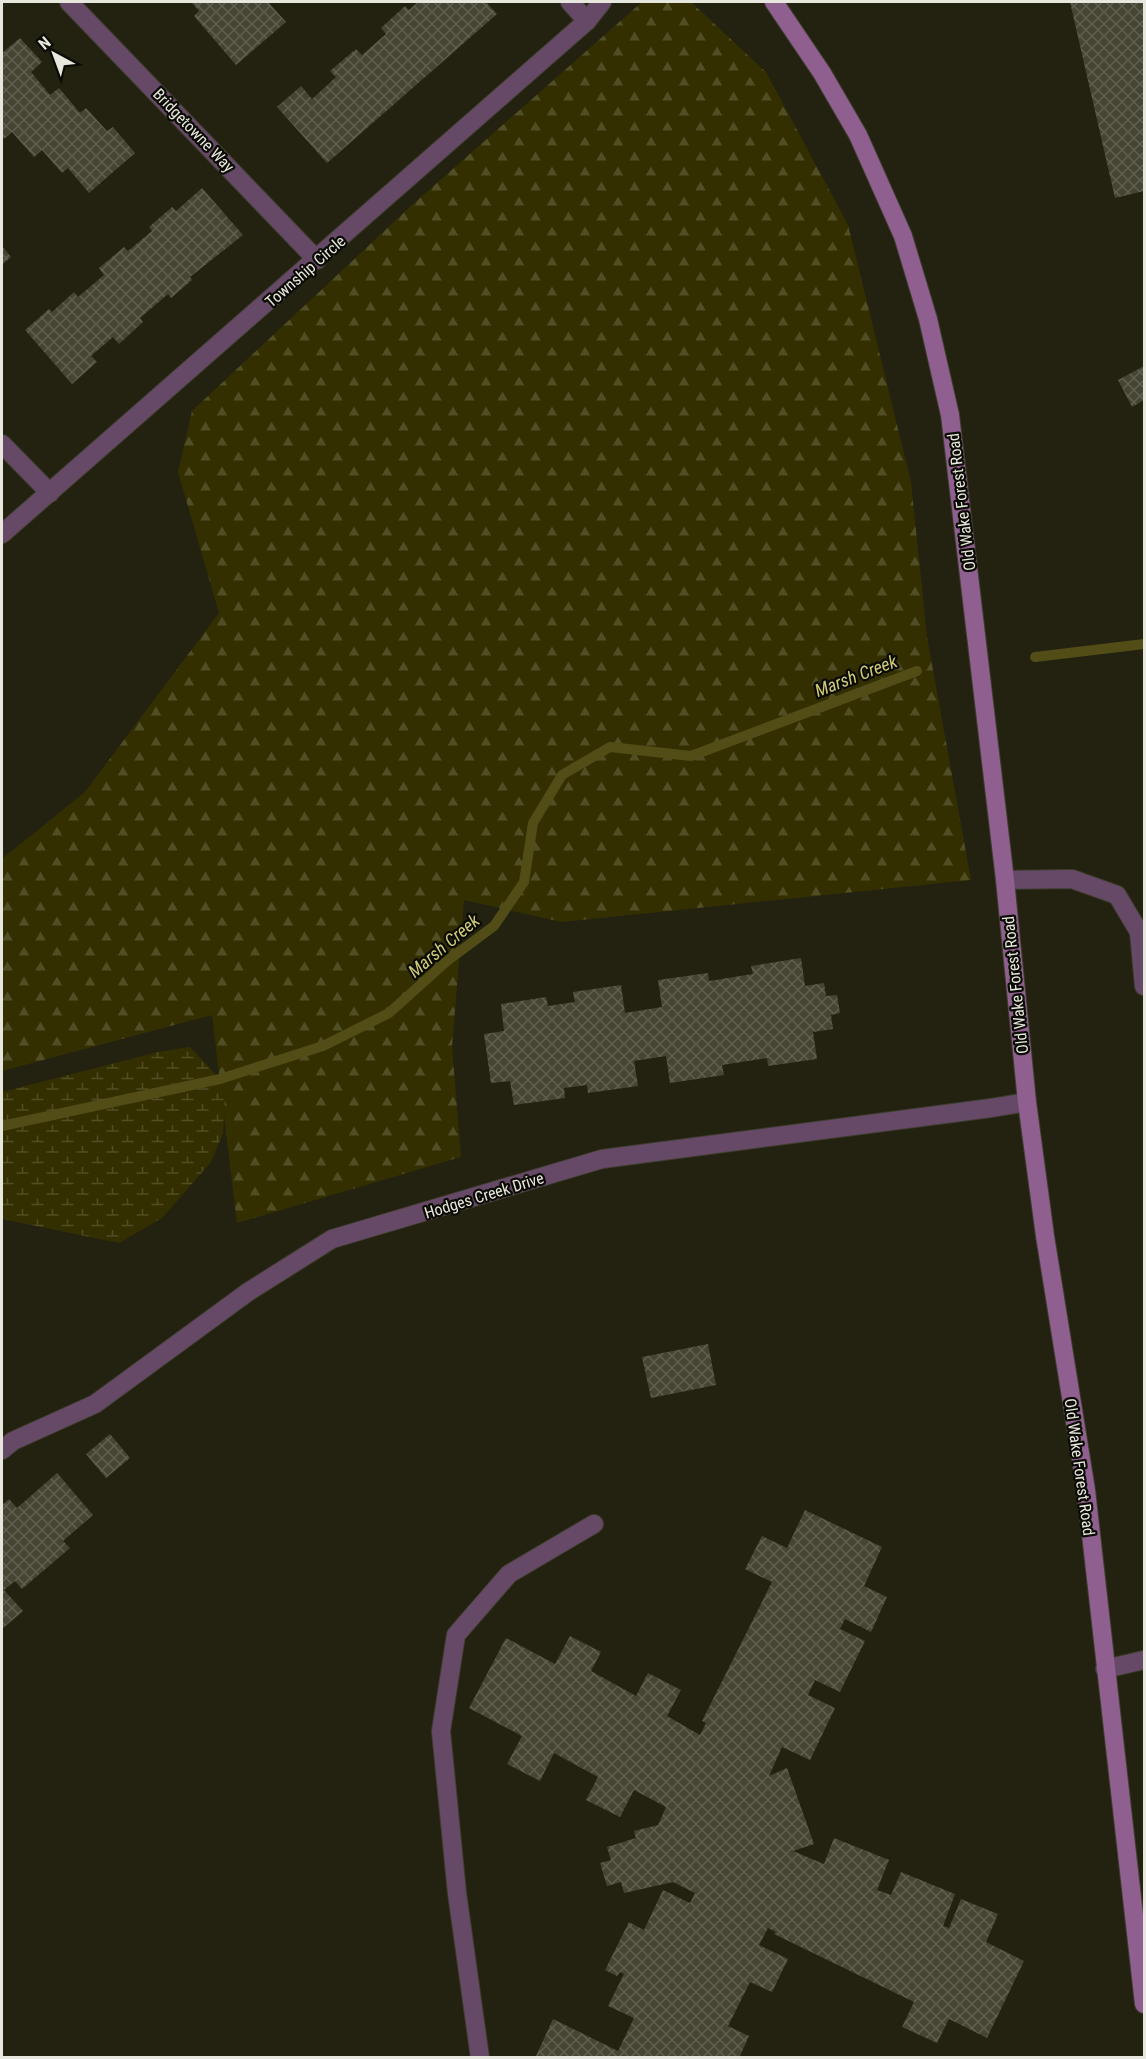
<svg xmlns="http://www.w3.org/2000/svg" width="1146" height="2059" font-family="'Roboto Condensed',sans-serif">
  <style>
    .forest { fill: url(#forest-firs) }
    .wetland { fill: url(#wetland-marsh) }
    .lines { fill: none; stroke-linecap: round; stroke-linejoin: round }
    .stream { stroke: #524d16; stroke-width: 10 }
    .building { fill: url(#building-cross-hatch) }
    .lane-casing { stroke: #3f3e2e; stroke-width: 20 }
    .street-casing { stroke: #3f3e2e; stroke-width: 20 }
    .secondary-casing { stroke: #3f3e2e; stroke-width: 20 }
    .lane { stroke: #664967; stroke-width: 18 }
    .street { stroke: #664967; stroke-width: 18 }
    .secondary { stroke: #8e5f8f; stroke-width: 18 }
    .labels { text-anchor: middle; stroke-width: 4.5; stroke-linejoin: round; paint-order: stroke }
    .street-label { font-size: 16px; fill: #e8e7dd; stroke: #0b0b05 }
    .water-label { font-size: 18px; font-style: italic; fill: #d1cb79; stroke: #0b0b05 }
  </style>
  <defs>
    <pattern id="forest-firs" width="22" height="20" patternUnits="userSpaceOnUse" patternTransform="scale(1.5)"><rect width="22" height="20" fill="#332f00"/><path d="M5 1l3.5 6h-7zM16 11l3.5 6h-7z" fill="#514d25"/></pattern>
    <pattern id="wetland-marsh" width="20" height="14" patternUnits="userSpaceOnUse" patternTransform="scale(1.5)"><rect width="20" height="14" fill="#332f00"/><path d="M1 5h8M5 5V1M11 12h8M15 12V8" fill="none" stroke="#514d25"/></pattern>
    <pattern id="building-cross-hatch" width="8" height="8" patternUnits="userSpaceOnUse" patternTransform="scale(1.5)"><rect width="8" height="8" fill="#464433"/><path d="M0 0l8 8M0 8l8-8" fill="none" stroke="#615f50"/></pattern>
  </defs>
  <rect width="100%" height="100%" fill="#232211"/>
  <polygon class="forest" points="642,2 691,2 766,72 848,225 911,482 927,637 971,880 562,922 464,900 452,1047 461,1157 237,1223 212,1015 2,1071 2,859 85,792 219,613 178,472 192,411 411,206"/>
  <polygon class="wetland" points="190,1047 220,1079 225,1095 223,1133 211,1162 162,1218 119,1243 2,1219 2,1092 158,1052"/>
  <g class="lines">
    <g class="stream">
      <polyline points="1035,657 1144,644"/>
      <polyline points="2,1126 220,1079 323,1046 389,1013 447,961 494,926 524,882 533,823 562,775 610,747 691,756 917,671"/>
    </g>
  </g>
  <g class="building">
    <polygon points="191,2 268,2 286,22 236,65 194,16 199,11"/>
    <polygon points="418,2 486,2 497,14 327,163 277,107 301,86 312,99 336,77 330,71 356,49 362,55 386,34 381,28 405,6 409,10"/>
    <polygon points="1070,2 1144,2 1144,191 1115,198"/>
    <polygon points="20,38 42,62 31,72 50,95 59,88 80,113 86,108 107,131 113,127 135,153 89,193 68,168 62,173 42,150 34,157 12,132 4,139 2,136 2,53"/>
    <polygon points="202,188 243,235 190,277 192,280 171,298 168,294 140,318 143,322 119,344 113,337 91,356 97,362 72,384 25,330 49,309 52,312 74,292 78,297 104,275 99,268 124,247 128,251 152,231 149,227 172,207 176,211"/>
    <polygon points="2,246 11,257 2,265"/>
    <polygon points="1144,366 1144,400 1132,407 1118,380"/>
    <polygon points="801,958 805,986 824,983 826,996 837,995 840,1013 831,1015 833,1029 813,1032 817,1059 768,1066 767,1058 722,1065 724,1075 670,1083 666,1056 634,1061 638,1086 588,1093 587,1085 564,1088 565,1098 514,1105 510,1081 491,1083 484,1034 504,1031 501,1004 546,997 548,1006 575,1002 573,992 621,985 625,1013 662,1007 658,980 708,973 709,981 753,974 751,966"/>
    <polygon points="708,1344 716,1385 651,1398 642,1357"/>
    <polygon points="110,1434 130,1458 106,1478 86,1454"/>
    <polygon points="57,1473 93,1515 63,1541 70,1548 22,1589 15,1581 4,1590 23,1611 2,1629 2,1505 9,1499 17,1508"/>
    <polygon points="805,1510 882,1547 864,1586 887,1597 871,1632 845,1619 840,1629 865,1641 840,1692 815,1680 808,1695 835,1708 810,1760 782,1747 769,1776 787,1768 814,1844 793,1851 824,1864 834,1838 889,1860 877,1890 891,1895 901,1872 955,1894 943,1926 949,1928 961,1899 998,1914 986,1942 1024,1961 987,2038 949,2019 937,2043 902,2027 914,2002 774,1934 776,1932 768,1928 759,1945 788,1959 772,1992 750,1982 728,2026 749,2036 739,2058 535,2058 553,2019 618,2051 634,2018 608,2006 624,1974 620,1972 617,1976 605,1970 629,1922 644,1930 663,1890 690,1903 695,1893 673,1882 624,1893 621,1882 607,1886 600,1863 611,1860 607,1847 636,1838 634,1831 658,1825 666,1807 634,1790 620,1817 586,1800 598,1777 554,1753 540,1781 507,1764 522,1736 469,1708 506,1638 555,1664 570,1636 601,1652 591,1671 636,1696 648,1673 681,1690 667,1716 700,1735 706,1723 702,1721 772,1582 745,1569 762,1536 787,1548"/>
  </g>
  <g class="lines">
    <g class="lane-casing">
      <g id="lane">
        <polyline points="1005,880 1072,879 1117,895 1139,932 1144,986"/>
        <polyline points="1105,1669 1144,1660"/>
        <polyline points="480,2058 457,1893 441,1731 456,1635 509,1574 594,1524"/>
      </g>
    </g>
    <g class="street-casing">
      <g id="street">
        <polyline points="69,2 317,260"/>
        <polyline points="570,2 587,21"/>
        <polyline points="2,444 50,493"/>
        <polyline points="2,534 587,21 602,2"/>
        <polyline points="2,1450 13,1441 95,1404 248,1292 332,1239 602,1159 991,1108 1027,1102"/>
      </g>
    </g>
    <g class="secondary-casing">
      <polyline id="secondary" points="774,2 822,73 858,135 903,236 928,319 950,415 1005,880 1027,1102 1045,1236 1086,1490 1144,2004"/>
    </g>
    <use href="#lane" class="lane"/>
    <use href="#street" class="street"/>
    <use href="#secondary" class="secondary"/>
  </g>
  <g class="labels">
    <g class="street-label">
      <text transform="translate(194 130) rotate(46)" y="6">Bridgetowne Way</text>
      <text transform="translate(305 271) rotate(-41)" y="6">Township Circle</text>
      <text transform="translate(961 502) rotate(-97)" y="6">Old Wake Forest Road</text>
      <text transform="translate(1015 985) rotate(-96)" y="6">Old Wake Forest Road</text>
      <text transform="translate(484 1195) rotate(-17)" y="6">Hodges Creek Drive</text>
      <text transform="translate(1080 1467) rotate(82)" y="6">Old Wake Forest Road</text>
    </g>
    <g class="water-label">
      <text transform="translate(856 676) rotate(-21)" y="6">Marsh Creek</text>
      <text transform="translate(444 946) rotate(-40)" y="6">Marsh Creek</text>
    </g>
  </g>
  <rect width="1146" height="2059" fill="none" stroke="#e8e7dd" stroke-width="6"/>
  <g transform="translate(54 54) rotate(319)" stroke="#0b0b05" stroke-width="4.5" paint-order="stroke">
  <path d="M0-4.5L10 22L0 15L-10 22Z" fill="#e8e7dd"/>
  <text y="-9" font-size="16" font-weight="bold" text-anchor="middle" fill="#e8e7dd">N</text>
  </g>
</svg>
